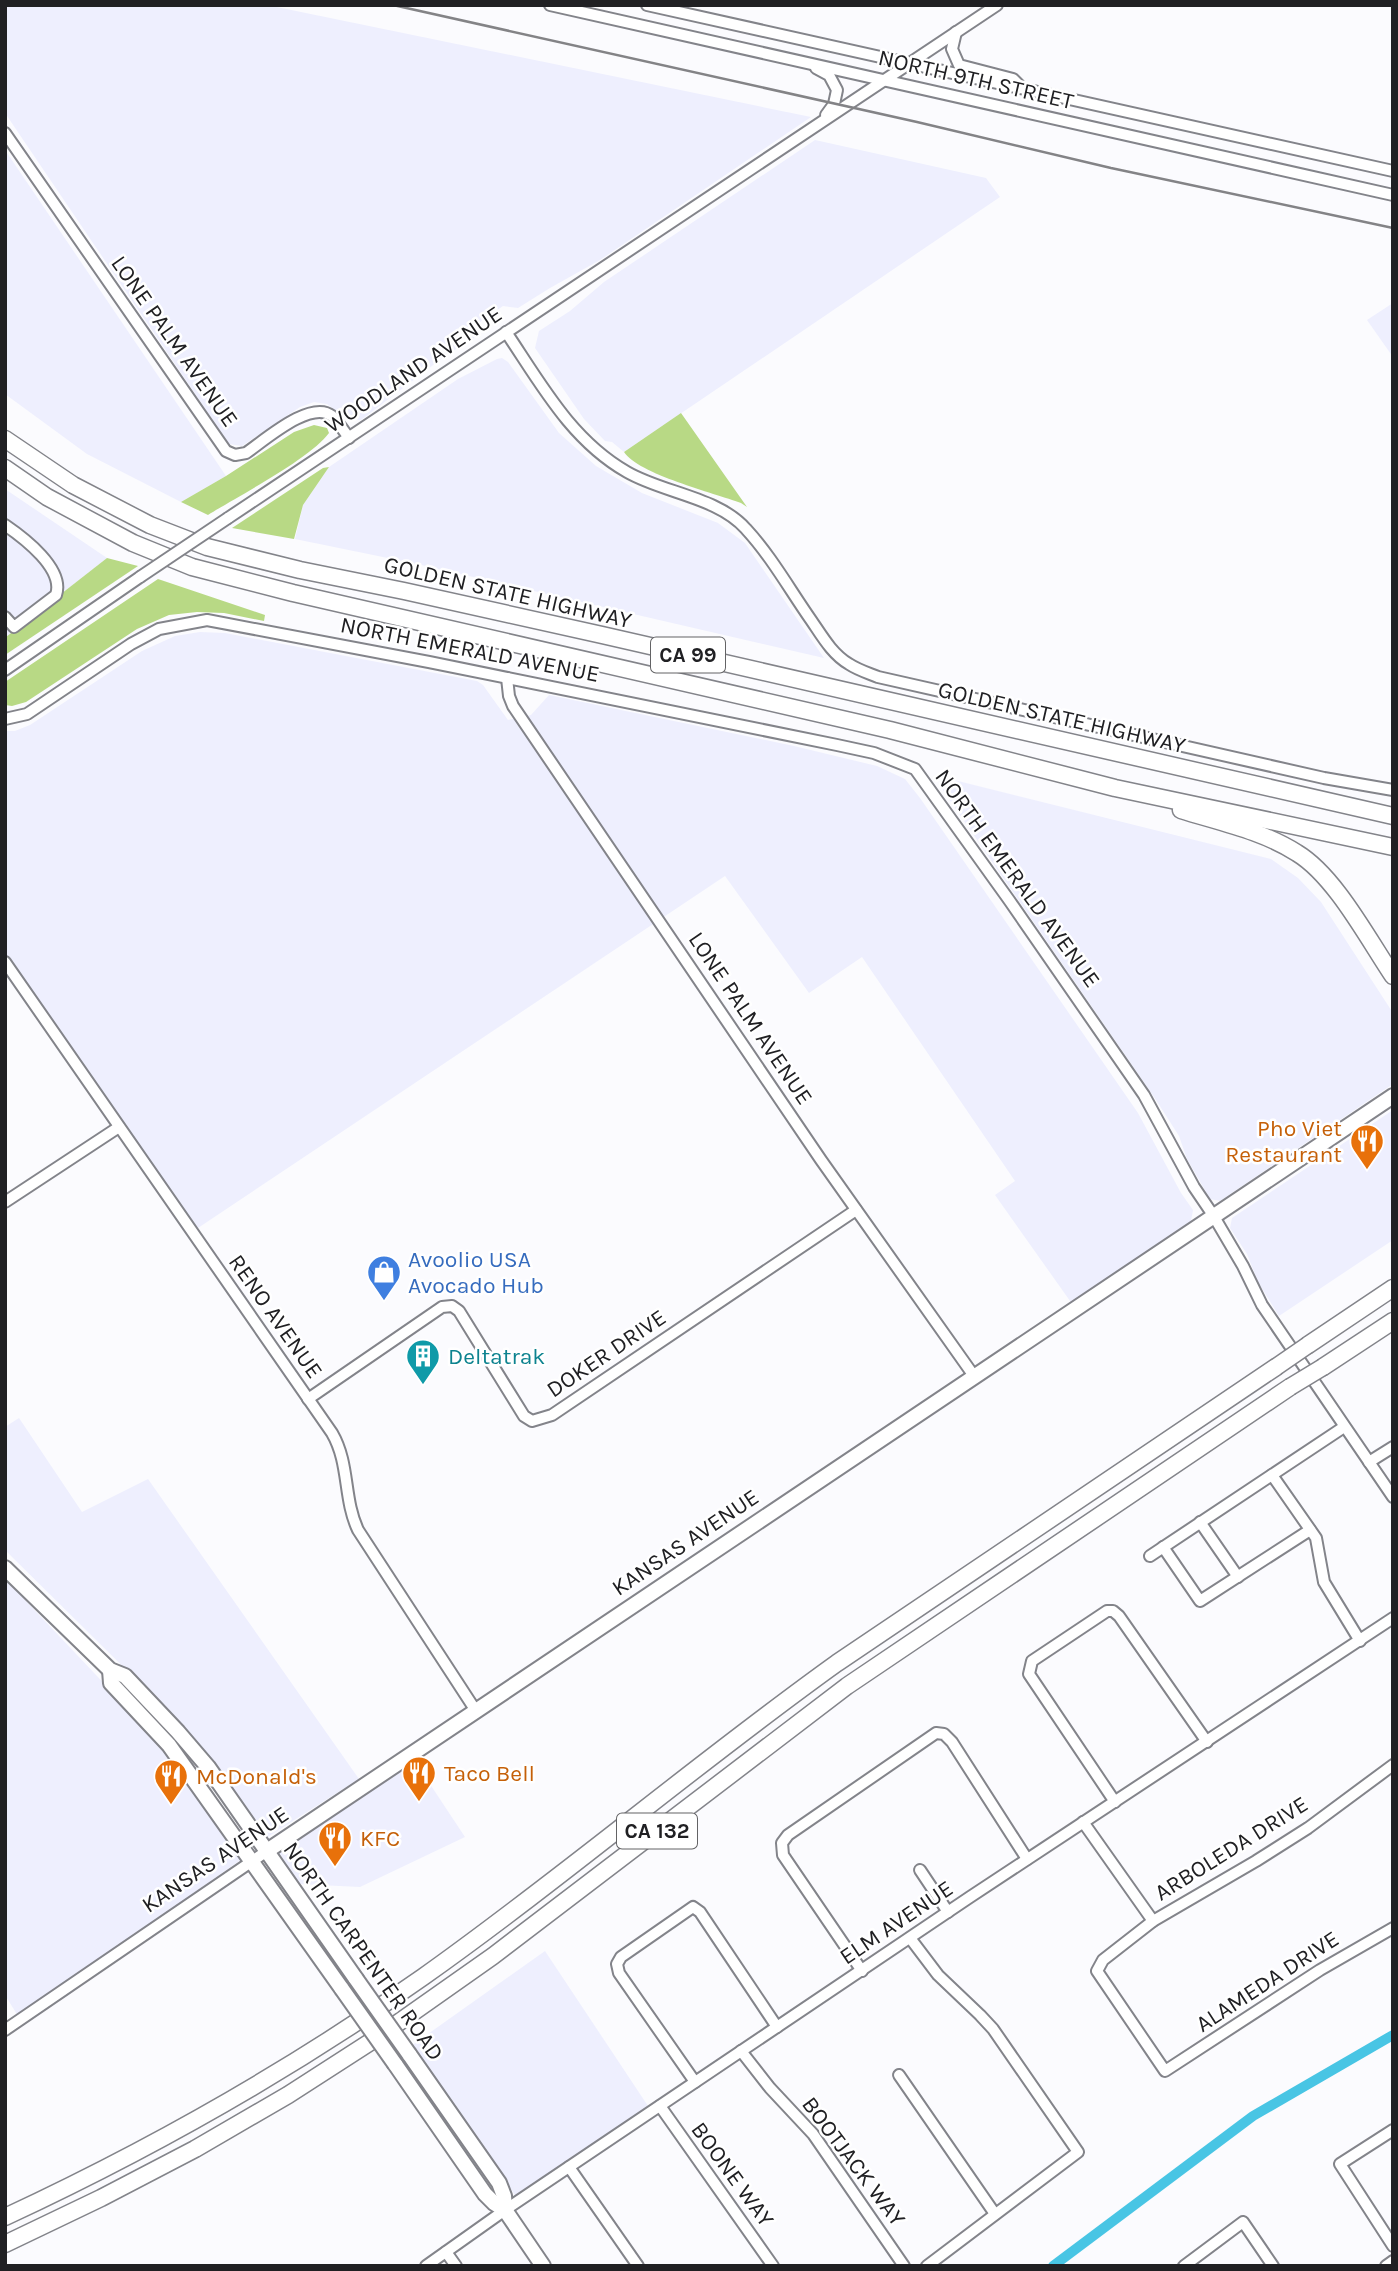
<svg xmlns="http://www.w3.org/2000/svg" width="1398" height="2271" font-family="Karla,sans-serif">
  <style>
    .built { fill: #eeeffe }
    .green { fill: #b8d985 }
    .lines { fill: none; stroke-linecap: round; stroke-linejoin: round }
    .canal { stroke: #48c5e4; stroke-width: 10 }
    .minor-casing { stroke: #83848a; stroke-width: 14 }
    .major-casing { stroke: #83848a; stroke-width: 18 }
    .highway-casing { stroke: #83848a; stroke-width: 19 }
    .minor { stroke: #fff; stroke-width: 10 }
    .major { stroke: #fff; stroke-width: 14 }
    .highway { stroke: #fff; stroke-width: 16 }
    .rail { stroke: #838386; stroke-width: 2.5 }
    .minor-bridge-casing { stroke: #83848a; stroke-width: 14; stroke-linecap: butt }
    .major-bridge-casing { stroke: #83848a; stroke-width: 18; stroke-linecap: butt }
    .highway-bridge-casing { stroke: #83848a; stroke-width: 19; stroke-linecap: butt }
    .minor-bridge { stroke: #fff; stroke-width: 10 }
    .major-bridge { stroke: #fff; stroke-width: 14 }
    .highway-bridge { stroke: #fff; stroke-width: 16 }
    .labels { text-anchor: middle; stroke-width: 5; stroke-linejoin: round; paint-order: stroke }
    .shield { fill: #fff; stroke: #636365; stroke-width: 2 }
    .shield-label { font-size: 21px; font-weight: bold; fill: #202023 }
    .street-label { font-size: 23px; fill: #202023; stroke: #fff }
    .food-label { font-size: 23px; fill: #c56008; stroke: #fff; text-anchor: start }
    .shop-label { font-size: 23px; fill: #366cbe; stroke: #fff; text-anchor: start }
    .culture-label { font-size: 23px; fill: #0d838f; stroke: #fff; text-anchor: start }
  </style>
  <rect width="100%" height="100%" fill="#fbfbfe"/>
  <g class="built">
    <polygon points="5,5 267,5 811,117 600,260 550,288 518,308 503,306 481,321 480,334 445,356 361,420 348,420 327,404 314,402 300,407 242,446 229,444 5,113"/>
    <polygon points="815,140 986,178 1000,197 624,452 612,442 605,441 584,419 535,348 539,331 570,311 604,282"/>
    <polygon points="5,150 226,476 181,502 87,454 5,394"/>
    <polygon points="1393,303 1393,357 1367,320"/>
    <polygon points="502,358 508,362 559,433 596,466 642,493 718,523 745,543 824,658 417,564 295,539 303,505 329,467 458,379 497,359"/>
    <polygon points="5,489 107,558 5,638"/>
    <polygon points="200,632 225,633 477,681 483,685 508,720 531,715 549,695 794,746 877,766 905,779 920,798 1138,1113 1181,1193 1193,1210 1191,1221 1075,1308 995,1195 1015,1181 862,957 809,993 725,876 192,1232 5,959 5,731 15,731 30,725 142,651 175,636"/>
    <polygon points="950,779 1271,859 1298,878 1321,902 1393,1013 1393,1084 1220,1201 1210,1199 1187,1159 1179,1136 1156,1100 940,786"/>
    <polygon points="1393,1110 1393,1240 1279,1316 1258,1282 1247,1254 1230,1228 1232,1218"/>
    <polygon points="19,1418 82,1512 148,1479 359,1779 266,1838 217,1768 181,1724 5,1550 5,1427"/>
    <polygon points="5,1579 150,1732 242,1859 18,2016 5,1995"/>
    <polygon points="412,1757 465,1837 360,1887 299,1884 274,1851"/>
    <polygon points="545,1951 650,2109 517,2198 411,2046"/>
  </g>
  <g class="green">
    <path d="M681,413L747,507L741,503C714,493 638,474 624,452Z"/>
    <path d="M314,425L327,428L329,433C310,459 238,496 208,515L181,502L226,476L294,432Z"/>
    <polygon points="329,467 303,505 294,539 232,528 323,468"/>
    <polygon points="107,558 138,566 5,655 6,637"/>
    <polygon points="158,579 265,615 264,621 224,613 197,612 169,615 137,629 26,702 12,706 5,705 5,682"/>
  </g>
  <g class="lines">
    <polyline class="canal" points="1053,2266 1253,2116 1393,2035"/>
    <g class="minor-casing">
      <g id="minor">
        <polyline points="550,5 1393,195"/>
        <polyline points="647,5 1393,171"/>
        <polyline points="956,32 952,49 959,65 1013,79 1019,85"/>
        <polyline points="816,68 829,75 837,90 834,104 826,115"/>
        <path d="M5,133L226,451L235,455L246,453C265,440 311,399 332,416C338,422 344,431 349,438"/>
        <path d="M506,332C541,384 571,440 627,472C663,493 718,497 746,529C771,556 790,590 811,620C822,636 832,654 849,664C858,670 868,673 878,677L1324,778L1393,790"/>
        <polyline points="228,518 997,5"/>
        <path d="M5,525C24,538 65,569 56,595L14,627L5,617"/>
        <polyline points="5,670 140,577"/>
        <polyline points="507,678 509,696 513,706 821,1160 974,1376"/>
        <polyline points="5,719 27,714 131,644 159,629 207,620 429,662 837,745 874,753 915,769 1009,900 1144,1095 1194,1187 1213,1215 1243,1266 1262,1305 1393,1497"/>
        <path d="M5,962L332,1433C350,1464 343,1498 358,1530L476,1711"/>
        <polyline points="5,1202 119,1127"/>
        <polyline points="308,1399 442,1307 452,1306 459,1311 524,1416 532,1421 552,1415 856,1210"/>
        <polyline points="1369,1462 1393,1447"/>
        <polyline points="1272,1475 1316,1538 1324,1582 1360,1641"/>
        <polyline points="1200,1522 1238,1577"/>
        <polyline points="1163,1547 1200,1601 1310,1530"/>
        <polyline points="1150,1556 1344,1427"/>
        <polyline points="1393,1765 1308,1828 1256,1861 1153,1921 1103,1960 1097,1971 1165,2071 1320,1970 1393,1928"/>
        <polyline points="1115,1802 1029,1674 1032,1661 1107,1611 1113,1611 1119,1616 1207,1742"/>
        <polyline points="1083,1822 1153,1921"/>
        <polyline points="920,1870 948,1912"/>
        <polyline points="910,1938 938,1975 980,2015 993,2029 1078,2152 927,2266"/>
        <polyline points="862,1971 783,1855 782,1843 788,1835 936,1733 944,1734 952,1742 1027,1859"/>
        <polyline points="5,2030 267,1851"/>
        <polyline points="741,2051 770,2088 813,2134 904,2266"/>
        <polyline points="899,2075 995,2214"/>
        <polyline points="695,2082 619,1973 617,1964 621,1957 693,1907 700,1912 777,2027"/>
        <polyline points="660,2106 773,2266"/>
        <polyline points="1393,2130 1340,2164 1393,2246"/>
        <polyline points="569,2167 638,2266"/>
        <polyline points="446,2252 456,2266"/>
        <polyline points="426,2266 505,2210 970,1897 1393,1618"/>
        <polyline points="1184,2266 1243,2222 1273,2266"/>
        <polyline points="1386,2266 1393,2261"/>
      </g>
    </g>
    <g class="major-casing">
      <g id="major">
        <polyline points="5,1568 110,1670 125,1676 178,1732 208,1767 356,1979"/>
        <polyline points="110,1670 111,1683 169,1745 342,1989"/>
        <polyline points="267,1851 1393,1096"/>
        <polyline points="409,2054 499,2183 504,2196 505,2210"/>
        <polyline points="395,2064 485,2194 494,2203 505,2210 543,2266"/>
      </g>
    </g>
    <g class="highway-casing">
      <g id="highway">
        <polyline points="5,439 73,485 150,525 207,547 300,570 404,591 602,635 1393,816"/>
        <polyline points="5,468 47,497 133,543 192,567 293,593 890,730 1115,788 1393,847"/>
        <path d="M1181,810C1219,822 1263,831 1297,853C1335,876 1368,939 1393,976"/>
        <polyline points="1308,1345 1393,1288"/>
        <polyline points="1323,1367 1393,1321"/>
        <path d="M5,2217C151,2149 291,2070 423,1977C564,1877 696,1764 837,1663L1276,1367"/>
        <polyline points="5,2244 101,2198 195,2149 288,2095 378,2037 493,1956 847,1686 1290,1387"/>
      </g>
    </g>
    <use href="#minor" class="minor"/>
    <use href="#major" class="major"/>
    <use href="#highway" class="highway"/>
    <polyline class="rail" points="393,5 917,122 1111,168 1393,228"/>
    <g class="minor-bridge-casing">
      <polyline id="minor-bridge" points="140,577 228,518"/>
    </g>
    <g class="major-bridge-casing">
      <g id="major-bridge">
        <polyline points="356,1979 409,2054"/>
        <polyline points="342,1989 395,2064"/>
      </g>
    </g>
    <g class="highway-bridge-casing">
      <g id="highway-bridge">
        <polyline points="1276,1367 1308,1345"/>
        <polyline points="1290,1387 1323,1367"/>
      </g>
    </g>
    <use href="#minor-bridge" class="minor-bridge"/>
    <use href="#major-bridge" class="major-bridge"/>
    <use href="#highway-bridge" class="highway-bridge"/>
  </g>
  <defs>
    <g id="restaurant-pin" transform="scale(1.75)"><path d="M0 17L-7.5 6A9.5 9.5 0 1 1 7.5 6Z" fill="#e8710a" stroke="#fff"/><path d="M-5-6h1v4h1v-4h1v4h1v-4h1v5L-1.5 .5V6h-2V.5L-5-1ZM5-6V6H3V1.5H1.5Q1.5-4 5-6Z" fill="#fff"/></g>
    <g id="shop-pin" transform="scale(1.75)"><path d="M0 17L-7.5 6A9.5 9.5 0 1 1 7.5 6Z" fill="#3f7fe0" stroke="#fff"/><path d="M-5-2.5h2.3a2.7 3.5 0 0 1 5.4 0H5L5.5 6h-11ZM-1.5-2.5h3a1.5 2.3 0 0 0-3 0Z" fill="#fff"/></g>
    <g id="building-pin" transform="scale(1.75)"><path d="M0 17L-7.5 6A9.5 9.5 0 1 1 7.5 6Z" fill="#0f9aa8" stroke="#fff"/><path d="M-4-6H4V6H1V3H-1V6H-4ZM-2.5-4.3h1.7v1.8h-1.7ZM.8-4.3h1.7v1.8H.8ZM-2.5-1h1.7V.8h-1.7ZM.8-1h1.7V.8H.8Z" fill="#fff"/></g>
  </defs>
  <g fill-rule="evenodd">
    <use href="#restaurant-pin" x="1367" y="1141"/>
    <use href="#shop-pin" x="384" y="1272"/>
    <use href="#building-pin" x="423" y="1356"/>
    <use href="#restaurant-pin" x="419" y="1773"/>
    <use href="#restaurant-pin" x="171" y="1776"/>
    <use href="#restaurant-pin" x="335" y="1838"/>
  </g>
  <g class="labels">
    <g class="shield">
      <rect x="651" y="637.5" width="74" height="35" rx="5"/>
      <rect x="617" y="1813.5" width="80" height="35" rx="5"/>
    </g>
    <g class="shield-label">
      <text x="688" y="662">CA 99</text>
      <text x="657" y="1838">CA 132</text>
    </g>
    <g class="street-label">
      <text transform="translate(976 79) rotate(13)" y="8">NORTH 9TH STREET</text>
      <text transform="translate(175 341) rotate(55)" y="8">LONE PALM AVENUE</text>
      <text transform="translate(413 369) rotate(-34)" y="8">WOODLAND AVENUE</text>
      <text transform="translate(508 592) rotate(13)" y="8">GOLDEN STATE HIGHWAY</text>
      <text transform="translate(470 649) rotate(11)" y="8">NORTH EMERALD AVENUE</text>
      <text transform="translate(1062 717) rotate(13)" y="8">GOLDEN STATE HIGHWAY</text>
      <text transform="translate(1018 878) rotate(54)" y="8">NORTH EMERALD AVENUE</text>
      <text transform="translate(751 1018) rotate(56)" y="8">LONE PALM AVENUE</text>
      <text transform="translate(276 1316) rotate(55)" y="8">RENO AVENUE</text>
      <text transform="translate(606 1353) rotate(-34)" y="8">DOKER DRIVE</text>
      <text transform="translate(685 1542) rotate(-34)" y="8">KANSAS AVENUE</text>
      <text transform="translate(1231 1848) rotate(-32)" y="8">ARBOLEDA DRIVE</text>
      <text transform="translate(215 1859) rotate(-34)" y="8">KANSAS AVENUE</text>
      <text transform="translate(896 1922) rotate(-34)" y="8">ELM AVENUE</text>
      <text transform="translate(364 1951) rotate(55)" y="8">NORTH CARPENTER ROAD</text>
      <text transform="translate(1267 1981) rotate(-33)" y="8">ALAMEDA DRIVE</text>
      <text transform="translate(854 2161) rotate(53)" y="8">BOOTJACK WAY</text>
      <text transform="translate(733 2174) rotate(54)" y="8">BOONE WAY</text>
    </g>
    <g class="food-label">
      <text x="1342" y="1136" text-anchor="end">Pho Viet<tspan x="1342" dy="26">Restaurant</tspan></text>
      <text x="444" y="1781">Taco Bell</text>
      <text x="196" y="1784">McDonald's</text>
      <text x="360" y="1846">KFC</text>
    </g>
    <g class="shop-label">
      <text x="408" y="1267">Avoolio USA<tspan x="408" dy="26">Avocado Hub</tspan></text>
    </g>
    <g class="culture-label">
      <text x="448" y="1364">Deltatrak</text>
    </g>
  </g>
  <rect width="1398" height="2271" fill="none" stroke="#202023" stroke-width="14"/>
</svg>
